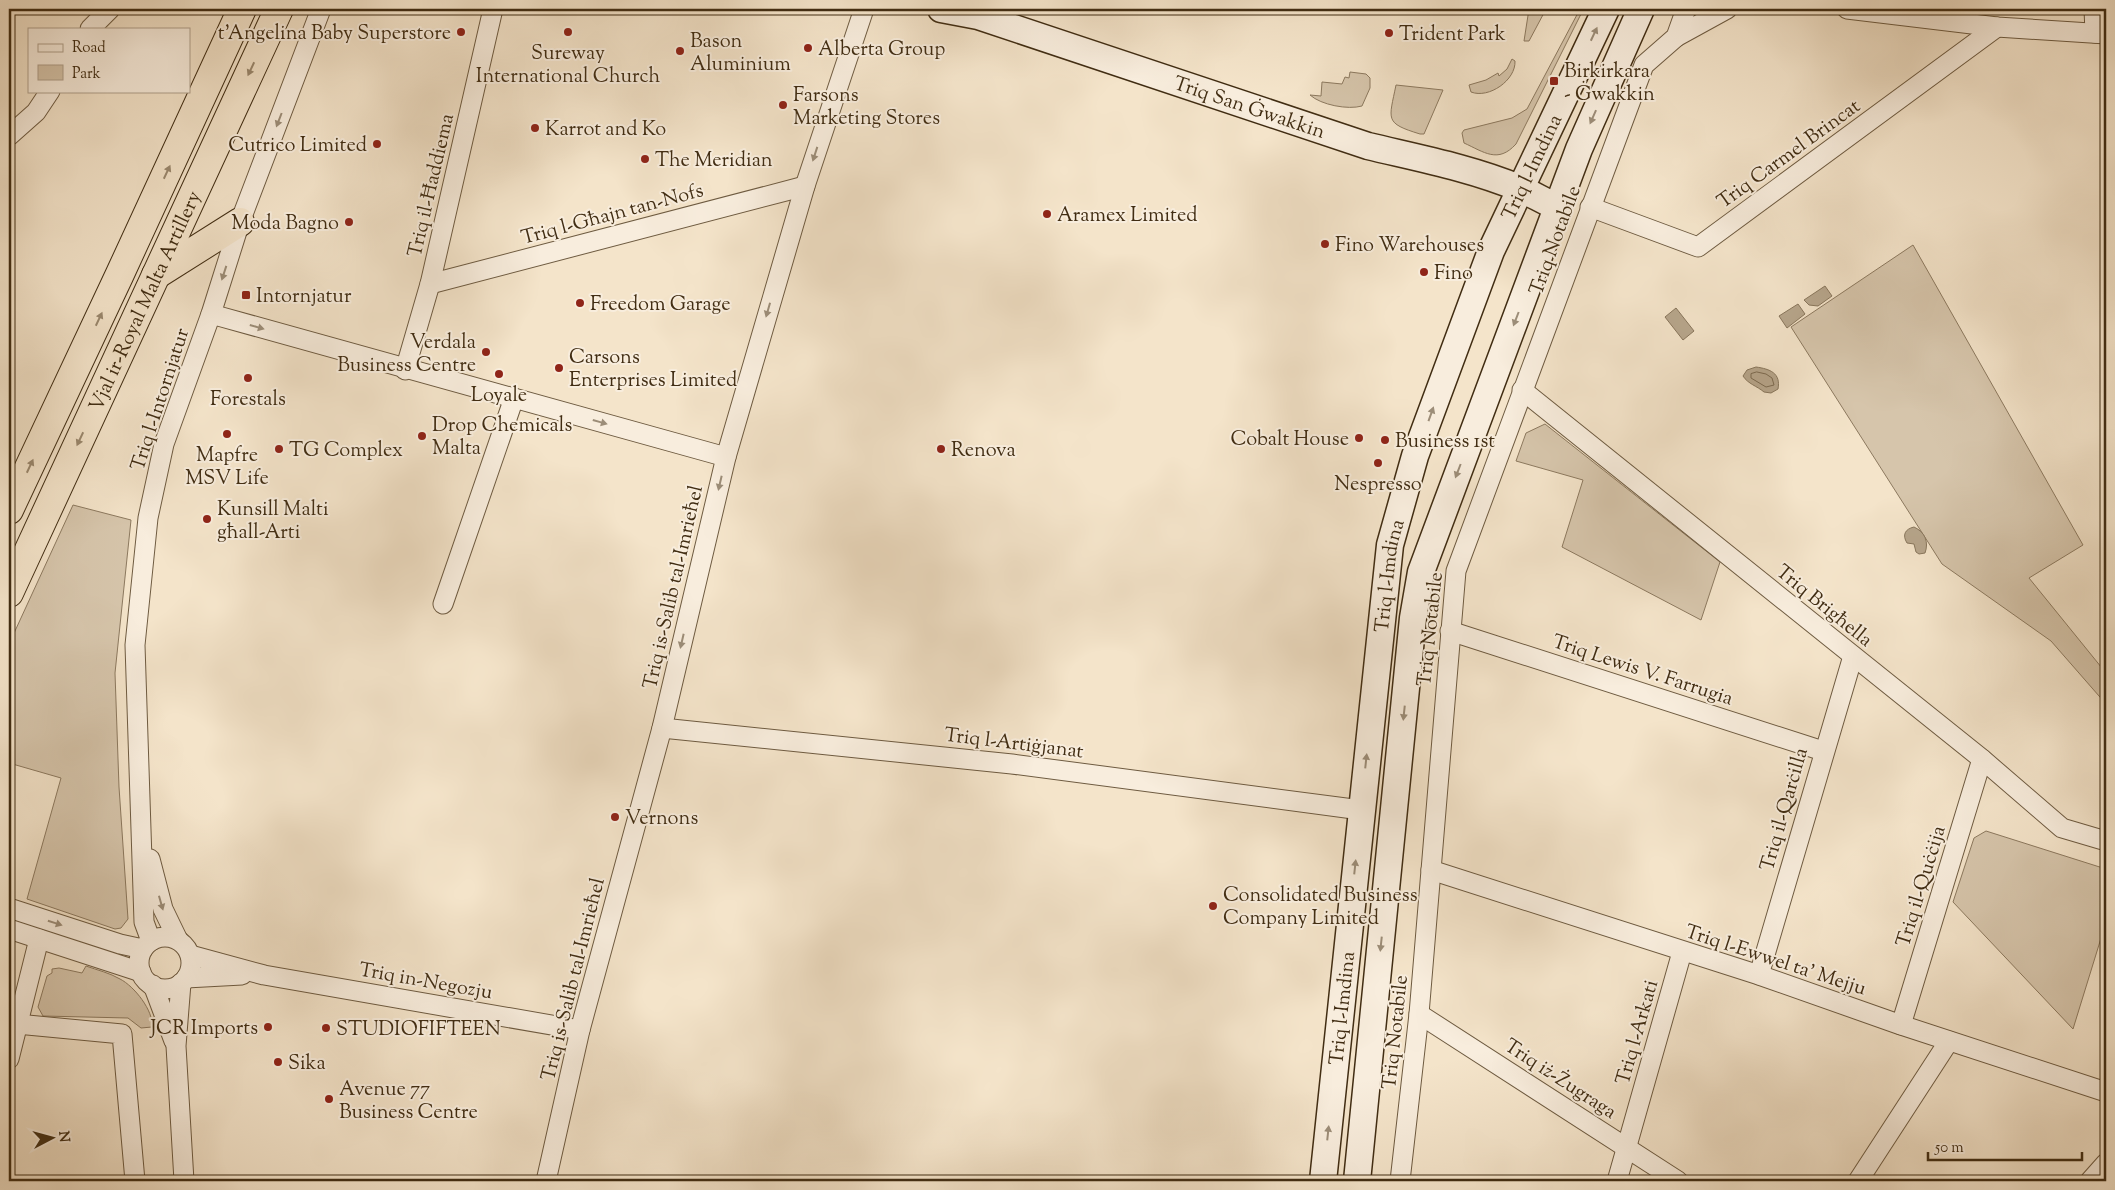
<svg xmlns="http://www.w3.org/2000/svg" width="2115" height="1190" font-family="'Sorts Mill Goudy',serif">
  <style>
    .green { fill: #d6c5ab; stroke: #8c795f }
    .water { fill: #b7a68c; stroke: #88765c }
    .lines { fill: none; stroke-linecap: round; stroke-linejoin: round }
    .shore { stroke: #7c6a50; stroke-width: 1 }
    .street-casing { stroke: #6e5b41; stroke-width: 21 }
    .secondary-casing { stroke: #412d13; stroke-width: 29 }
    .highway-casing { stroke: #412d13; stroke-width: 30 }
    .street { stroke: #f8eddd; stroke-width: 19 }
    .secondary { stroke: #f8eddd; stroke-width: 26 }
    .highway { stroke: #f4e4ca; stroke-width: 28 }
    .oneway { fill: #9c8d78 }
    .oneway2 { fill: #9a886e }
    .poi-dot { fill: #8f2418; stroke: #f8eddd; stroke-width: 2 }
    .labels { text-anchor: middle; stroke-width: 4; stroke-linejoin: round; paint-order: stroke }
    .poi-label { font-size: 20px; fill: #412d13; stroke: #f8eddd; text-anchor: start }
    .street-label { font-size: 20px; fill: #412d13; stroke: #f8eddd }
  </style>
  <rect width="100%" height="100%" fill="#f4e4ca"/>
  <filter id="stains"><feTurbulence type="fractalNoise" baseFrequency=".004" numOctaves="4"/><feColorMatrix values="0 0 0 0 .2 0 0 0 0 .09 0 0 0 0 .02 0 0 0 .5 -.17"/></filter>
  <radialGradient id="worn" r=".72"><stop offset=".6" stop-color="#630" stop-opacity="0"/><stop offset="1" stop-color="#630" stop-opacity=".3"/></radialGradient>
  <g class="green">
    <polygon points="1529,9 1545,9 1545,11 1529,41 1524,41"/>
    <path d="M1580,9L1583,10L1516,144C1498,164 1484,152 1464,143L1462,133L1464,130L1512,118L1527,109Z"/>
    <path d="M1512,59L1515,61C1516,80 1489,99 1471,92L1469,85L1486,80L1498,73L1499,76L1507,69Z"/>
    <path d="M1350,72L1366,74L1370,78V88L1362,106C1348,110 1321,105 1310,95L1321,96L1322,82L1342,84L1345,77L1349,78Z"/>
    <path d="M1396,85L1443,90L1424,134H1420C1384,123 1389,120 1396,85Z"/>
    <polygon points="1913,245 2083,545 2029,578 2106,673 2106,704 2051,641 1942,564 1791,327"/>
    <polygon points="1545,424 1720,562 1701,620 1562,547 1583,480 1516,461 1526,433"/>
    <polygon points="73,505 131,520 115,673 119,787 128,919 121,928 115,929 27,899 61,778 9,763 9,644"/>
    <polygon points="1986,831 2106,869 2106,922 2073,1029 1953,902 1974,838"/>
    <path d="M86,966C97,970 110,973 120,979C134,986 154,1011 152,1027L141,1028L128,1018L43,1016L38,1007L47,976L52,973V969L59,968L82,973Z"/>
  </g>
  <g class="water">
    <polygon points="1825,286 1832,296 1818,306 1809,305 1804,300"/>
    <polygon points="1798,304 1805,314 1787,328 1779,316"/>
    <polygon points="1676,308 1694,331 1683,340 1665,317"/>
    <path d="M1756,367C1770,369 1781,373 1778,389L1771,393L1764,392C1757,386 1748,384 1743,376L1747,370Z"/>
    <path d="M1914,527C1925,532 1929,542 1925,553L1919,554L1916,552L1914,544L1907,543C1902,535 1905,529 1914,527Z"/>
  </g>
  <g class="lines">
    <polygon class="shore" points="1757,372 1766,374 1772,378 1774,385 1766,387 1751,378 1751,374"/>
    <g class="street-casing">
      <g id="street">
        <polyline points="1847,9 1997,27 2106,34"/>
        <polyline points="2094,9 2095,33"/>
        <polyline points="90,29 110,9"/>
        <polyline points="1676,37 1727,9"/>
        <polyline points="9,136 36,112 50,91"/>
        <polyline points="1590,207 1698,247 1997,27"/>
        <polyline points="430,284 805,186"/>
        <path d="M211,314C382,363 554,409 726,457"/>
        <polyline points="405,370 430,284 493,9"/>
        <polyline points="1522,390 1982,759 2062,828 2106,841"/>
        <polyline points="443,604 514,398"/>
        <polyline points="1450,631 1823,751"/>
        <polyline points="662,728 1012,764 1361,810"/>
        <polyline points="150,859 163,909 178,940"/>
        <polyline points="1431,870 1759,975 1901,1025 2106,1092"/>
        <polyline points="9,908 120,944 143,949"/>
        <polyline points="9,929 141,972"/>
        <circle cx="165" cy="963" r="26"/>
        <polyline points="151,941 144,922 135,645 148,518 164,444 211,314 240,222 321,9"/>
        <polyline points="190,955 264,975 580,1030"/>
        <polyline points="1759,975 1853,656"/>
        <polyline points="186,978 242,975"/>
        <polyline points="181,983 176,1046 184,1181"/>
        <polyline points="153,985 174,1041"/>
        <polyline points="1419,1014 1678,1181"/>
        <polyline points="17,1024 122,1034 135,1181"/>
        <polyline points="1901,1025 1982,759"/>
        <polyline points="9,1059 39,939"/>
        <polyline points="546,1181 580,1030 662,728 726,457 805,186 864,9"/>
        <polyline points="1400,1181 1419,1014 1456,571 1644,65 1676,37 1686,9"/>
        <polyline points="1617,1181 1682,952"/>
        <polyline points="1858,1181 1949,1041"/>
        <polyline points="2090,1181 2106,1163"/>
      </g>
    </g>
    <g class="secondary-casing">
      <g id="secondary">
        <path id="s1" d="M941,9L978,16L1368,146C1418,158 1471,168 1519,188C1532,194 1544,201 1557,207"/>
        <path id="s2" d="M1323,1181L1390,545L1415,456L1491,251L1606,9"/>
        <polyline points="1357,1181 1413,618 1421,572 1579,149 1641,9"/>
      </g>
    </g>
    <g class="highway-casing">
      <g id="highway">
        <polyline points="156,275 240,222"/>
        <polyline points="9,510 119,276 242,9"/>
        <path id="s3" d="M9,593L279,9"/>
      </g>
    </g>
    <use href="#street" class="street"/>
    <use href="#secondary" class="secondary"/>
    <use href="#highway" class="highway"/>
  </g>
  <defs><path id="oneway-solid" d="M-6-.8H1V-3.2L6.5 0L1 3.2V.8H-6Z" transform="scale(1.25)"/></defs>
  <g class="oneway">
    <use href="#oneway-solid" transform="translate(1594 34) rotate(-65)"/>
    <use href="#oneway-solid" transform="translate(1593 117) rotate(114)"/>
    <use href="#oneway-solid" transform="translate(279 120) rotate(111)"/>
    <use href="#oneway-solid" transform="translate(815 154) rotate(108)"/>
    <use href="#oneway-solid" transform="translate(224 273) rotate(108)"/>
    <use href="#oneway-solid" transform="translate(768 310) rotate(106)"/>
    <use href="#oneway-solid" transform="translate(1516 319) rotate(111)"/>
    <use href="#oneway-solid" transform="translate(257 327) rotate(16)"/>
    <use href="#oneway-solid" transform="translate(1431 414) rotate(-70)"/>
    <use href="#oneway-solid" transform="translate(600 422) rotate(16)"/>
    <use href="#oneway-solid" transform="translate(1458 471) rotate(111)"/>
    <use href="#oneway-solid" transform="translate(720 483) rotate(103)"/>
    <use href="#oneway-solid" transform="translate(682 641) rotate(103)"/>
    <use href="#oneway-solid" transform="translate(1404 713) rotate(96)"/>
    <use href="#oneway-solid" transform="translate(1366 761) rotate(-84)"/>
    <use href="#oneway-solid" transform="translate(1355 867) rotate(-84)"/>
    <use href="#oneway-solid" transform="translate(161 903) rotate(74)"/>
    <use href="#oneway-solid" transform="translate(55 923) rotate(18)"/>
    <use href="#oneway-solid" transform="translate(1381 944) rotate(96)"/>
    <use href="#oneway-solid" transform="translate(1328 1133) rotate(-84)"/>
  </g>
  <g class="oneway2">
    <use href="#oneway-solid" transform="translate(251 69) rotate(115)"/>
    <use href="#oneway-solid" transform="translate(167 172) rotate(-65)"/>
    <use href="#oneway-solid" transform="translate(99 319) rotate(-65)"/>
    <use href="#oneway-solid" transform="translate(80 439) rotate(115)"/>
    <use href="#oneway-solid" transform="translate(30 466) rotate(-65)"/>
  </g>
  <g class="poi-dot">
    <circle cx="461" cy="32" r="5"/>
    <circle cx="568" cy="32" r="5"/>
    <circle cx="1389" cy="33" r="5"/>
    <circle cx="808" cy="48" r="5"/>
    <circle cx="680" cy="51" r="5"/>
    <rect x="1549" y="76" width="10" height="10" rx="2.5"/>
    <circle cx="783" cy="105" r="5"/>
    <circle cx="535" cy="128" r="5"/>
    <circle cx="377" cy="144" r="5"/>
    <circle cx="645" cy="159" r="5"/>
    <circle cx="1047" cy="214" r="5"/>
    <circle cx="349" cy="222" r="5"/>
    <circle cx="1325" cy="244" r="5"/>
    <circle cx="1424" cy="272" r="5"/>
    <rect x="241" y="290" width="10" height="10" rx="2.5"/>
    <circle cx="580" cy="303" r="5"/>
    <circle cx="486" cy="352" r="5"/>
    <circle cx="559" cy="368" r="5"/>
    <circle cx="499" cy="374" r="5"/>
    <circle cx="248" cy="378" r="5"/>
    <circle cx="227" cy="434" r="5"/>
    <circle cx="422" cy="436" r="5"/>
    <circle cx="1359" cy="438" r="5"/>
    <circle cx="1385" cy="440" r="5"/>
    <circle cx="279" cy="449" r="5"/>
    <circle cx="941" cy="449" r="5"/>
    <circle cx="1378" cy="463" r="5"/>
    <circle cx="207" cy="519" r="5"/>
    <circle cx="615" cy="817" r="5"/>
    <circle cx="1213" cy="906" r="5"/>
    <circle cx="268" cy="1027" r="5"/>
    <circle cx="326" cy="1028" r="5"/>
    <circle cx="278" cy="1062" r="5"/>
    <circle cx="329" cy="1099" r="5"/>
  </g>
  <g class="labels">
    <g class="poi-label">
      <text x="451" y="39" text-anchor="end">t'Angelina Baby Superstore</text>
      <text x="1399" y="40">Trident Park</text>
      <text x="690" y="47">Bason<tspan x="690" dy="23">Aluminium</tspan></text>
      <text x="818" y="55">Alberta Group</text>
      <text x="568" y="59" text-anchor="middle">Sureway<tspan x="568" dy="23">International Church</tspan></text>
      <text x="1564" y="77">Birkirkara<tspan x="1564" dy="23">- Ġwakkin</tspan></text>
      <text x="793" y="101">Farsons<tspan x="793" dy="23">Marketing Stores</tspan></text>
      <text x="545" y="135">Karrot and Ko</text>
      <text x="367" y="151" text-anchor="end">Cutrico Limited</text>
      <text x="655" y="166">The Meridian</text>
      <text x="1057" y="221">Aramex Limited</text>
      <text x="339" y="229" text-anchor="end">Moda Bagno</text>
      <text x="1335" y="251">Fino Warehouses</text>
      <text x="1434" y="279">Fino</text>
      <text x="256" y="302">Intornjatur</text>
      <text x="590" y="310">Freedom Garage</text>
      <text x="476" y="348" text-anchor="end">Verdala<tspan x="476" dy="23">Business Centre</tspan></text>
      <text x="569" y="363">Carsons<tspan x="569" dy="23">Enterprises Limited</tspan></text>
      <text x="499" y="401" text-anchor="middle">Loyale</text>
      <text x="248" y="405" text-anchor="middle">Forestals</text>
      <text x="432" y="431">Drop Chemicals<tspan x="432" dy="23">Malta</tspan></text>
      <text x="1349" y="445" text-anchor="end">Cobalt House</text>
      <text x="1395" y="447">Business 1st</text>
      <text x="289" y="456">TG Complex</text>
      <text x="951" y="456">Renova</text>
      <text x="227" y="461" text-anchor="middle">Mapfre<tspan x="227" dy="23">MSV Life</tspan></text>
      <text x="1378" y="490" text-anchor="middle">Nespresso</text>
      <text x="217" y="515">Kunsill Malti<tspan x="217" dy="23">għall-Arti</tspan></text>
      <text x="625" y="824">Vernons</text>
      <text x="1223" y="901">Consolidated Business<tspan x="1223" dy="23">Company Limited</tspan></text>
      <text x="258" y="1034" text-anchor="end">JCR Imports</text>
      <text x="336" y="1035">STUDIOFIFTEEN</text>
      <text x="288" y="1069">Sika</text>
      <text x="339" y="1095">Avenue 77<tspan x="339" dy="23">Business Centre</tspan></text>
    </g>
    <g class="street-label">
      <text dy="7" stroke="none"><textPath href="#s1" startOffset="324">Triq San Ġwakkin</textPath></text>
      <text transform="translate(1788 153) rotate(-36)" y="7">Triq Carmel Brincat</text>
      <text dy="7" stroke="none"><textPath href="#s2" startOffset="1044">Triq l-Imdina</textPath></text>
      <text transform="translate(430 185) rotate(-77)" y="7">Triq il-Ħaddiema</text>
      <text transform="translate(612 213) rotate(-15)" y="7">Triq l-Għajn tan-Nofs</text>
      <text transform="translate(1554 240) rotate(-70)" y="7">Triq Notabile</text>
      <text dy="7" stroke="none"><textPath href="#s3" startOffset="322">Vjal ir-Royal Malta Artillery</textPath></text>
      <text transform="translate(159 399) rotate(-72)" y="7">Triq l-Intornjatur</text>
      <text dy="7" stroke="none"><textPath href="#s2" startOffset="609">Triq l-Imdina</textPath></text>
      <text transform="translate(672 587) rotate(-77)" y="7">Triq is-Salib tal-Imrieħel</text>
      <text transform="translate(1825 605) rotate(39)" y="7">Triq Brigħella</text>
      <text transform="translate(1429 629) rotate(-84)" y="7">Triq Notabile</text>
      <text transform="translate(1643 669) rotate(18)" y="7">Triq Lewis V. Farrugia</text>
      <text transform="translate(1014 742) rotate(7)" y="7">Triq l-Artiġjanat</text>
      <text transform="translate(1783 809) rotate(-74)" y="7">Triq il-Qarċilla</text>
      <text transform="translate(1920 886) rotate(-73)" y="7">Triq il-Quċċija</text>
      <text transform="translate(1776 959) rotate(18)" y="7">Triq l-Ewwel ta' Mejju</text>
      <text transform="translate(572 979) rotate(-76)" y="7">Triq is-Salib tal-Imrieħel</text>
      <text transform="translate(426 980) rotate(10)" y="7">Triq in-Negozju</text>
      <text dy="7" stroke="none"><textPath href="#s2" startOffset="174">Triq l-Imdina</textPath></text>
      <text transform="translate(1394 1032) rotate(-84)" y="7">Triq Notabile</text>
      <text transform="translate(1636 1032) rotate(-74)" y="7">Triq l-Arkati</text>
      <text transform="translate(1561 1078) rotate(33)" y="7">Triq iż-Żugraga</text>
    </g>
  </g>
  <rect width="2115" height="1190" fill="none" stroke="#f4e4ca" stroke-width="30"/>
  <rect x="10" y="10" width="2095" height="1170" fill="none" stroke="#412d13" stroke-width="2.5"/>
  <rect x="15" y="15" width="2085" height="1160" fill="none" stroke="#412d13"/>
  <rect x="28" y="28" width="162" height="65" fill="#f8eddd" stroke="#afa08c"/>
  <rect x="38" y="44" width="25" height="8" fill="#f8eddd" stroke="#afa08c"/>
  <text x="72" y="52" font-size="15" fill="#412d13">Road</text>
  <rect x="38" y="65" width="25" height="15" fill="#d6c5ab" stroke="#afa08c"/>
  <text x="72" y="78" font-size="15" fill="#412d13">Park</text>
  <g transform="translate(52 1138) rotate(84)" stroke="#f8eddd" stroke-width="4" paint-order="stroke">
  <path d="M0-4L9 19L0 12L-9 19Z" fill="#412d13"/>
  <text y="-8" font-size="14" font-weight="bold" text-anchor="middle" fill="#412d13">N</text>
  </g>
  <path d="M1928 1152v8h154v-8" fill="none" stroke="#412d13" stroke-width="2.5"/>
  <text x="1935" y="1152" font-size="15" fill="#412d13" stroke="#f8eddd" stroke-width="4" paint-order="stroke">50 m</text>
  <rect width="100%" height="100%" filter="url(#stains)"/>
  <rect width="100%" height="100%" fill="url(#worn)"/>
</svg>
